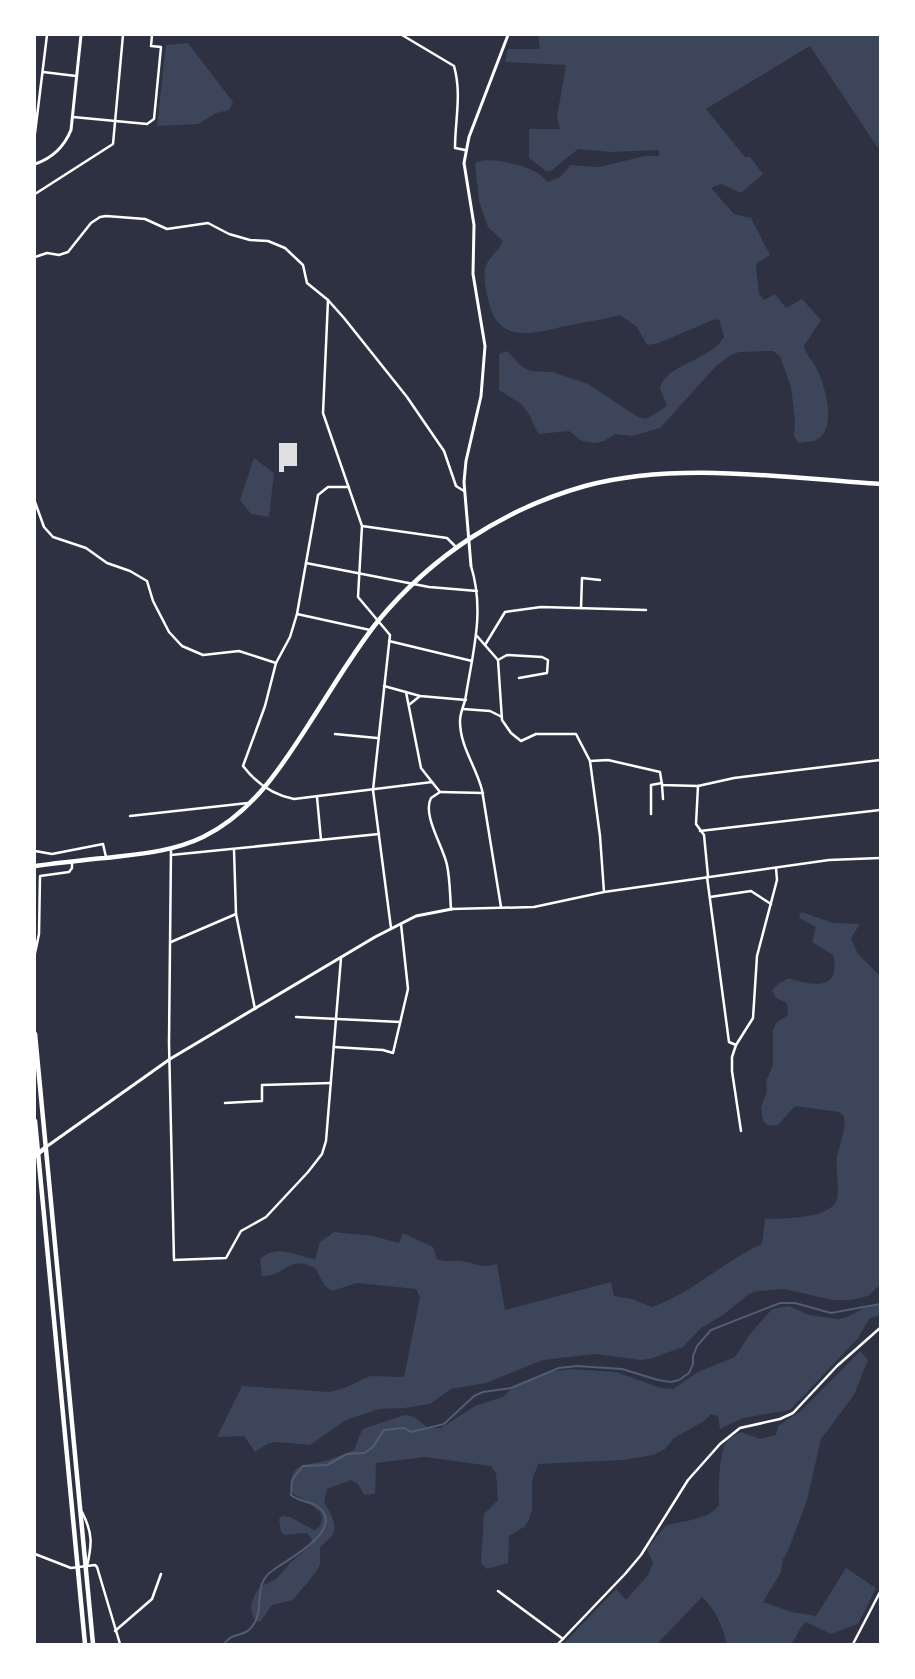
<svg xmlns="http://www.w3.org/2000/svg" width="915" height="1679" font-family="'Roboto Condensed',sans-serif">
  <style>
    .green { fill: #3c4559 }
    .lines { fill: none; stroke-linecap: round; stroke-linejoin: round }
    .stream { stroke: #4f5d75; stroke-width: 2 }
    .building { fill: #e0e0e3 }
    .minor { stroke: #fff; stroke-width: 2.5 }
    .tertiary { stroke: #fff; stroke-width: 3 }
    .primary { stroke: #fff; stroke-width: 4.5 }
    .trunk { stroke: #fff; stroke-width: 4.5 }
  </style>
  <rect width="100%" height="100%" fill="#2d3142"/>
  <g class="green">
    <path d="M538,35H880V147L878,148L810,46L706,109L745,157H750L763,174L741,193L721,184L711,188L734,214L751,218L770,255L757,263L756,267L759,293L764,300L775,294L786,308L802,299L821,320L804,346C806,355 813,361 817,369C825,386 839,432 814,441C810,442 804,442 799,443L794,436L795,420L791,387L780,356L773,351L739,352L731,355L717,365L660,428L632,436L615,434L604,441L595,443L582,441L569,431L538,434L529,414L521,404L499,390V354L507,351L522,367L531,371L552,372L588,384L638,417L646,419L667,406L660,388C667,363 710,361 724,337L720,321L715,319L659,343L647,345L637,327L620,315C604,320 587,321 571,325C536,332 498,348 488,299C486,289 483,279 485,269C488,256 499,252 503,241L488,227L479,201L475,164C484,154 528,166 539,174C542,176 545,180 548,182L560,177L571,165L598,167L645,156H659V150L611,152L578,149L551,171H546L529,158V129H560L557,117L566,65L505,62L508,49H540Z"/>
    <polygon points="188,43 233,102 229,110 216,113 198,124 157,126 166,45"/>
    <polygon points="254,458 274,473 269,517 251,514 240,500"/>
    <path d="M801,912L834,923L860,924L851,938L858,954L880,976V1285L868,1296L851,1300H833L784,1289L757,1291L749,1294L723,1315L701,1328L683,1347L650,1359L641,1360L595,1354L543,1360L486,1383L451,1389L430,1404L404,1408L379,1409L346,1420L310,1445L278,1442L269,1443L255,1452L244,1436L217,1437L242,1386L329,1392L342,1389L370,1376L404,1377L420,1297L416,1289L357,1283L332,1291L325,1286L315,1268C288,1254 285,1277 262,1276L260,1259C277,1243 296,1256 315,1259L320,1242L334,1232L373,1236L399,1243L403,1233L433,1247L437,1259C446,1263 451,1260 461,1261C479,1263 476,1269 497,1264L505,1310L611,1282L614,1296L632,1299L652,1307C692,1293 724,1261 762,1244L765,1219C782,1218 831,1220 837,1199C840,1185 835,1171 837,1157C839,1144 848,1127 843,1115L839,1112L795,1106L778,1125L769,1126L763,1121L761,1107L767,1091L766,1081L773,1065V1030L777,1022L788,1015L787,1003L776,998L772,990L778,984L789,978C811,986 842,991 833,955L812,942L816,927L799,918Z"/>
    <path d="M870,1305H880V1315L869,1319L858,1338L790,1410L743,1418L720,1429L718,1416L711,1414L704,1421L674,1438L665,1449L653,1455L623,1460L538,1464L532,1481V1510L529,1520L524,1527L509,1536L508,1563L487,1569L481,1563L484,1514L498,1500L496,1473L491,1466L425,1457L376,1463L375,1494L364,1495L358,1484L351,1480L327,1489L324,1502C329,1511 339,1525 332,1536C329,1540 324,1543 320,1547V1564L316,1572L293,1600L272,1605L260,1622L253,1618L251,1605L255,1594L260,1587L276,1579L291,1562L310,1546L312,1539L307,1533L284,1535L281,1532L279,1519L282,1516L290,1517L314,1530C322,1527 323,1520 321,1513L305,1500L293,1494C286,1462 305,1466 328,1460C337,1457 346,1453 354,1450L362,1430L365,1428L405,1415L414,1417L428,1428H441L475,1406L503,1397L515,1385L552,1372L569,1369L616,1372L661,1388L673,1389L698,1372L735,1357L750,1334L772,1309L789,1306L809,1315L839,1319L847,1317Z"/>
    <path d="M860,1351L868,1360L854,1395L821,1439L807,1500L788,1551L783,1559L781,1572L763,1602L792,1612L816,1616L846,1568L876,1588L858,1624L831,1634L806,1622C799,1627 797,1638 791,1644H727C722,1626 716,1610 702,1597L657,1644H563L616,1589L626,1600L648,1575L653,1563L647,1549L665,1526C682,1520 708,1521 719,1505C718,1491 719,1451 727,1441C730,1437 737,1435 741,1432L760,1439L776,1435L778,1426L802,1410Z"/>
  </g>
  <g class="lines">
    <path class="stream" d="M224,1644C234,1629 246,1641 256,1620C263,1605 254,1583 272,1571C285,1561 333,1536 325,1516C320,1500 301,1504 291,1495L292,1480L303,1466L327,1465L347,1454L364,1453L373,1447L384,1430L404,1428L411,1432L444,1424L474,1396L483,1392L511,1388L559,1368L577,1366L622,1369L658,1380L671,1382L679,1380L689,1373L693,1364V1356L697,1346L711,1330L780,1303H795L831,1313L880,1304"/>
  </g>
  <polygon class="building" points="279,443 297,443 297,466 284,466 284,472 279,472"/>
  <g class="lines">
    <g class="minor">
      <path d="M402,35L454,66C462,94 455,120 455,148L465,150"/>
      <polyline points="43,72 76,76"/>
      <polyline points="73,117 147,124 154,119 161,47 151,46 152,35"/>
      <polyline points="35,133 47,35"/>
      <polyline points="35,194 113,144 123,35"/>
      <polyline points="35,257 47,253 59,255 68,252 91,223 100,217 106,216 145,219 167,229 208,223 229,234 250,240 268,241 285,248 303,265 307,283 328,300 344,318 407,397 444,451 456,486 464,491"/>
      <polyline points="328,300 323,413 362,526 358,597 390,635 373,790 391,928"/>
      <path d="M349,487H328L318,495L297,614L290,637L276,663L265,706L243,766C256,783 273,795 294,799L432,782L440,792L431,798C422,815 443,846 447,865C450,879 450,895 451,909"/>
      <polyline points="35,502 44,527 53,537 86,548 107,563 130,571 147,581 153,601 169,632 182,646 203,655 239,651 276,663"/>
      <polyline points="362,526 447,538 456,547"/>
      <polyline points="306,563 429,587 477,591"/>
      <path d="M471,566C485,611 473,651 466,695C465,704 460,712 460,721C460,747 476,766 482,790L501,907"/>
      <polyline points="581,608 582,578 600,580"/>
      <polyline points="297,614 370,630"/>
      <polyline points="477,636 498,660 502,720 511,733 521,741 536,734 576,734 590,761 600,836 604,892"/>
      <polyline points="389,641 472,661"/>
      <polyline points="485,645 505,612 541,607 646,610"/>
      <polyline points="498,660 507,655 542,657 548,660 547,673 519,678"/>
      <polyline points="384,686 420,696 466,700"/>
      <polyline points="406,692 421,768 432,782"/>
      <polyline points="410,704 420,696"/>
      <polyline points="463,709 490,711 502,717"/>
      <polyline points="335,734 377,738"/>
      <polyline points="590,761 608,760 660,772 662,785 698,786 734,778 880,760"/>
      <polyline points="662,785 663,799"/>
      <polyline points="698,786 696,824 704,835 708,876"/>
      <polyline points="440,792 483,793"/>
      <polyline points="317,797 321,840"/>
      <polyline points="651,814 651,785 662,783"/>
      <polyline points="130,816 248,803"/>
      <polyline points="700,831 880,810"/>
      <polyline points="171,849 169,1043 174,1260 226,1258 241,1231 266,1217 308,1172 322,1154 326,1141 341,958"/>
      <polyline points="35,851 52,854 103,844 106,857"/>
      <polyline points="171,855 379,834"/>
      <polyline points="707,877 729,1042 736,1045"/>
      <polyline points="710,897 751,891 771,904"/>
      <polyline points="452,909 534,907 604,892 829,860 880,858"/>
      <polyline points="236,914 255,1009"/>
      <polyline points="171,942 236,914 234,850"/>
      <polyline points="35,953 39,934 40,876 69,872 72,868 72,861"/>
      <polyline points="296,1017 400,1022"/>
      <polyline points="334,1047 383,1050 393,1053 408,989 401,924"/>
      <polyline points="225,1103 262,1101 262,1085 331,1083"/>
      <polyline points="741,1131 732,1071 732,1057 736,1045 753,1018 757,956 777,880 776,868"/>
      <path d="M82,1512C93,1533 92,1545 87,1566"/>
      <polyline points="35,1554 71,1568 95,1565 97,1567 120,1644"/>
      <polyline points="498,1591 563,1639"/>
      <polyline points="115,1631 152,1599 161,1574"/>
      <polyline points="558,1644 625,1574 641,1555 688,1480 720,1444 740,1428 780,1419 793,1413 837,1366 880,1328"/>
      <polyline points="853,1644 880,1592"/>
    </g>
    <g class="tertiary">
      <path d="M35,164C53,158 64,147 71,130L81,35"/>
      <polyline points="471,566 464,482 466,461 481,396 485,346 473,274 474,225 464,163 469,137 508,35"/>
      <polyline points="46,1147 170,1059 375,937 416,916 452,909"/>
    </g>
    <g class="primary">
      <path d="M35,866C58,863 82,860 105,858C138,854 172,852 203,837C256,811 285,761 316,713C336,682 355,650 378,621C432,556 503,509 585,486C677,461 785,478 880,484"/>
      <polyline points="35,1156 45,1148"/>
    </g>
    <g class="trunk">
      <polyline points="35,1034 93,1644"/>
      <polyline points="35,1121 85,1644"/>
    </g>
  </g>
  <rect width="915" height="1679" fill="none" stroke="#ffffff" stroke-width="72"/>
</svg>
